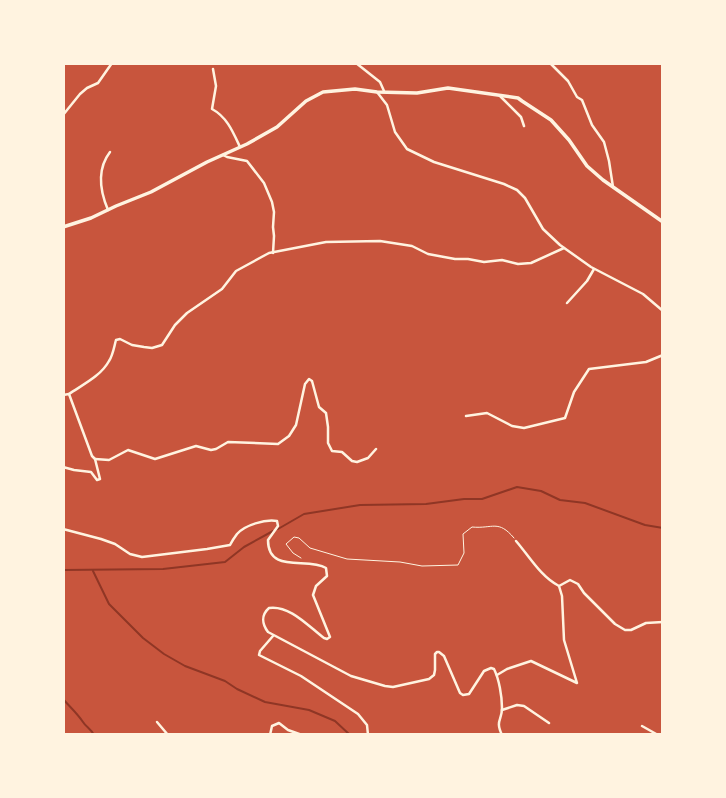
<svg xmlns="http://www.w3.org/2000/svg" width="726" height="798" font-family="Merriweather,serif">
  <style>
    .lines { fill: none; stroke-linecap: round; stroke-linejoin: round }
    .stream { stroke: #8f3625; stroke-width: 2 }
    .path { stroke: #fff3e0; stroke-width: 1 }
    .minor { stroke: #fff3e0; stroke-width: 2.5 }
    .tertiary { stroke: #fff3e0; stroke-width: 3.5 }
  </style>
  <rect width="100%" height="100%" fill="#c8553d"/>
  <g class="lines">
    <g class="stream">
      <polyline points="278,529 304,514 360,505 426,504 464,499 482,499 517,487 541,491 560,500 585,503 645,525 663,528"/>
      <polyline points="63,570 163,569 225,562 244,547 273,531"/>
      <polyline points="93,571 109,604 143,638 164,654 185,666 225,681 237,689 265,702 309,710 335,721 350,735"/>
      <path d="M63,699C70,707 77,713 83,722C86,727 91,729 94,735"/>
    </g>
    <path class="path" d="M301,558L293,553L286,544L294,537L299,538L310,548L347,559L400,562L422,566L458,565L464,553L463,534L472,527C493,529 498,519 514,538"/>
    <g class="minor">
      <polyline points="356,63 380,82 384,91"/>
      <polyline points="550,63 568,81 577,97 582,100 592,125 604,142 609,161 613,187"/>
      <path d="M213,69L216,86L212,109C227,117 233,132 240,147"/>
      <polyline points="377,92 387,105 395,132 407,149 434,162 504,184 517,190 525,198 543,229 560,245 591,267 643,294 663,311"/>
      <polyline points="500,96 521,117 524,126"/>
      <polyline points="63,115 80,94 87,88 98,83 112,63"/>
      <polyline points="223,155 227,157 247,161 264,183 272,202 274,212 273,227 274,236 273,253"/>
      <path d="M108,210C100,191 97,169 110,152"/>
      <polyline points="567,303 587,281 594,269"/>
      <path d="M69,394C82,385 101,376 109,361C113,355 114,347 116,340L120,339L132,345L144,347L152,348L162,345L175,325L187,313L222,289L236,271L269,253L326,242L380,241L412,246L428,254L455,259H468L484,262L502,260L518,264L531,263L564,248"/>
      <polyline points="63,395 69,394 92,456 95,459 100,479 97,480 91,472 74,470 63,467"/>
      <polyline points="466,416 487,413 512,426 524,428 565,418 574,392 589,369 646,362 663,355"/>
      <polyline points="95,459 109,460 128,450 155,459 196,446 211,450 216,449 228,442 278,444 289,436 296,425 305,384 309,379 312,381 319,407 326,413 328,427 328,443 332,451 342,452 352,461 357,462 368,458 376,449"/>
      <path d="M63,529L101,539L115,544L130,554L142,557L207,549L230,545C232,541 234,538 237,534C245,525 265,519 277,521L278,526L268,540C268,574 307,557 326,568L327,576L316,586L313,595L330,637L327,639L324,638C308,626 290,605 269,608C261,615 262,624 268,632L351,676L385,686L393,687L429,679L434,675L435,670V654L437,652H439L444,656L460,693L463,695L469,694L484,671L491,668L494,669C499,679 502,696 502,708C502,721 495,720 502,735"/>
      <path d="M516,541C529,556 541,577 559,586"/>
      <polyline points="273,636 260,651 259,655 301,676 358,714 367,725 368,735"/>
      <polyline points="497,675 507,669 531,661 577,683 564,640 562,596 559,586 570,580 578,584 584,593 615,624 625,630 631,630 646,623 663,622"/>
      <polyline points="502,710 517,705 524,706 549,723"/>
      <polyline points="157,722 168,735"/>
      <polyline points="642,726 658,735"/>
      <polyline points="270,735 272,726 279,723 288,730 302,735"/>
    </g>
    <polyline class="tertiary" points="63,227 91,218 116,206 151,192 207,162 247,144 277,127 306,101 323,92 355,89 377,92 417,93 448,88 518,98 522,101 551,120 569,140 587,166 603,180 663,222"/>
  </g>
  <rect width="726" height="798" fill="none" stroke="#fff3e0" stroke-width="130"/>
</svg>
